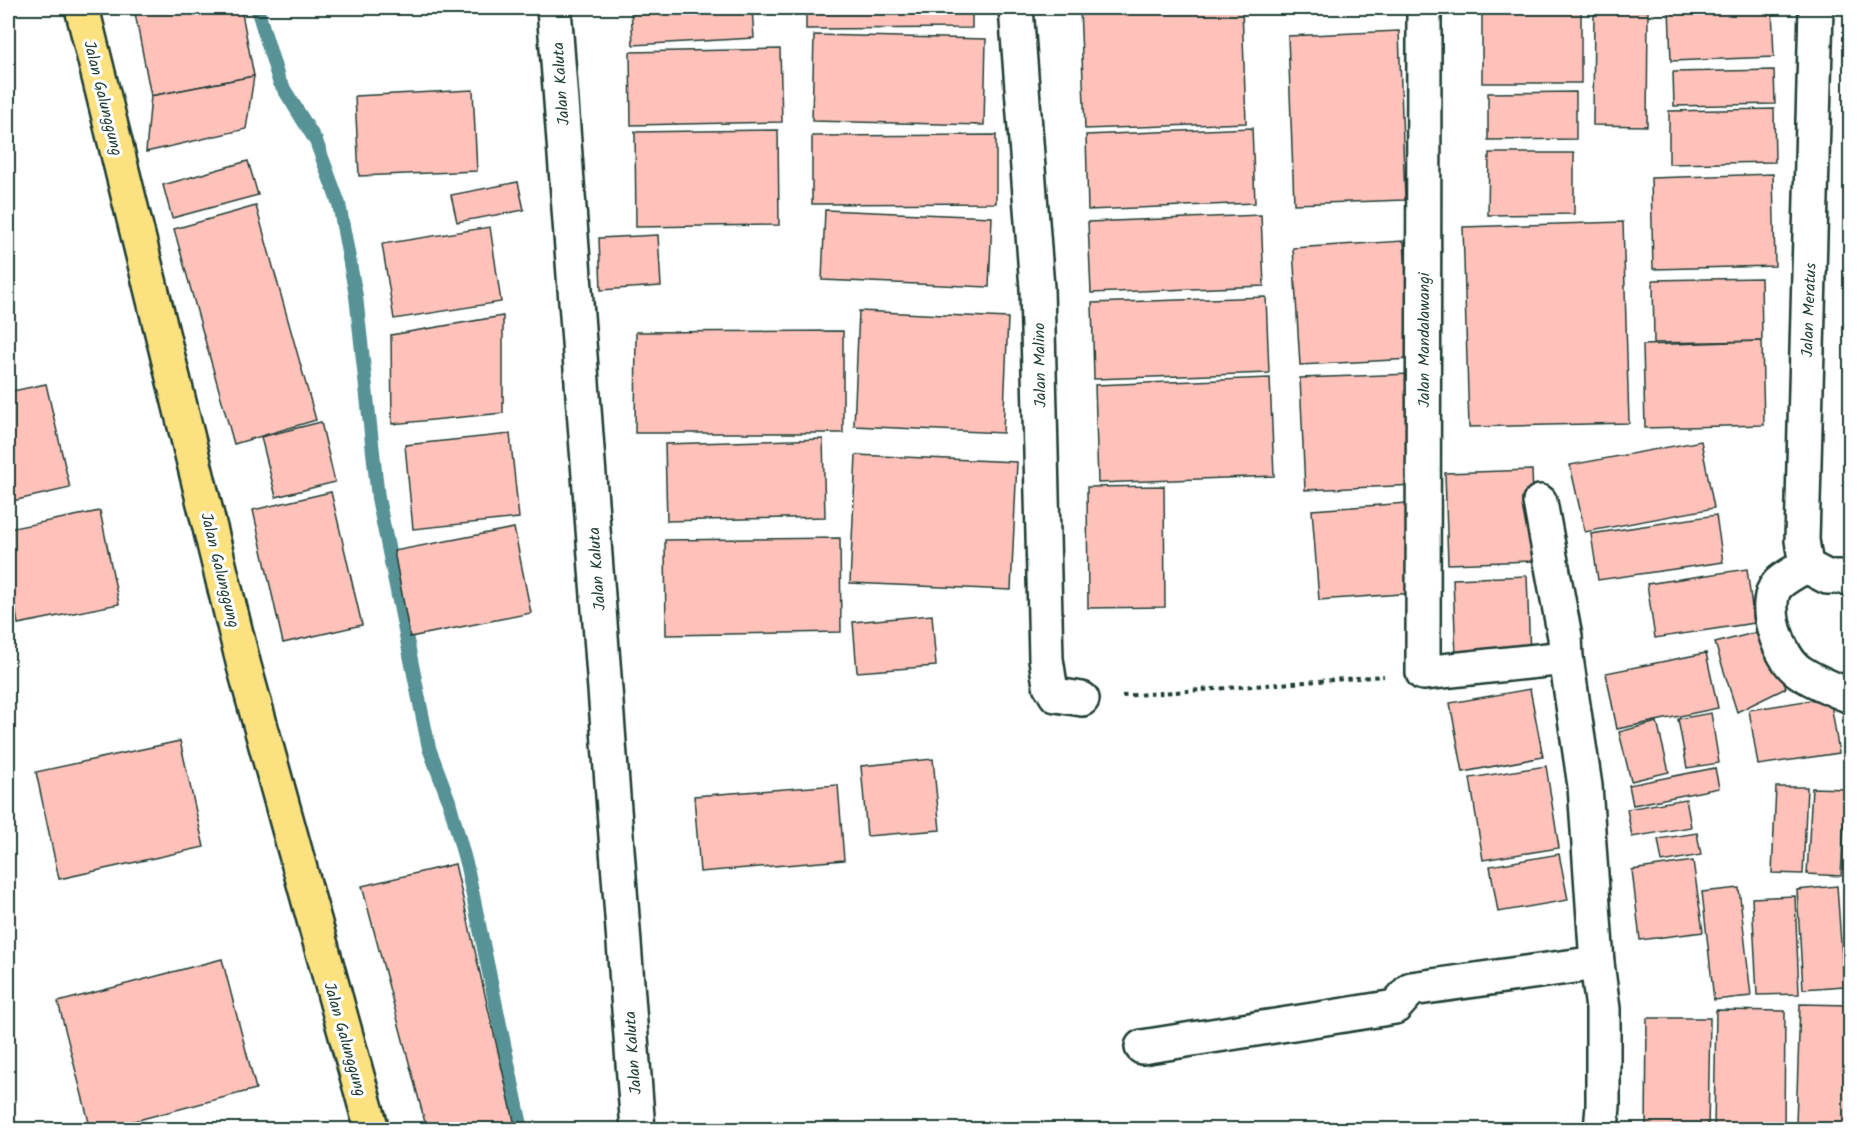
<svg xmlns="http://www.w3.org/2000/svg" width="1858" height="1137" font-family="Kalam,sans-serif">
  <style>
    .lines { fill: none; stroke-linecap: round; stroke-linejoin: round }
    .stream { stroke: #569296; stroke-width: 14 }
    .building { fill: #fec2bb; stroke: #1f3d34; stroke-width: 1.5 }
    .minor-casing { stroke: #1f3d34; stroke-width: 38 }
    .primary-casing { stroke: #1f3d34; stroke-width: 38 }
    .path { stroke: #1f3d34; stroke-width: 4; stroke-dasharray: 4.5 4.5; stroke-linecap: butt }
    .minor { stroke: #fff; stroke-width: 33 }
    .primary { stroke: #fbe180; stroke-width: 33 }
    .labels { text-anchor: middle; stroke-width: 6; stroke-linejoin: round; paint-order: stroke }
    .street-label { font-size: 16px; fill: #1f3d34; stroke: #fff }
  </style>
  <rect width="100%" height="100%" fill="#fff"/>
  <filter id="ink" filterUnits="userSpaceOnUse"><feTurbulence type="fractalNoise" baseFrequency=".0167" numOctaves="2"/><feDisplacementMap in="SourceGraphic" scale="12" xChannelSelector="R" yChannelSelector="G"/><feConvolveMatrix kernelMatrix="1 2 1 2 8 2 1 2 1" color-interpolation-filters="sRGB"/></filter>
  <g filter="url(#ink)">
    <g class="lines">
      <polyline class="stream" points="257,8 279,81 316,141 339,204 356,296 378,498 429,748 449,801 467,867 522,1130"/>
    </g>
    <g class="building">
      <polygon points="134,8 241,8 254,76 151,96"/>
      <polygon points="631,8 752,8 754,38 633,45"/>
      <polygon points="806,8 972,8 972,28 806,29"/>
      <polygon points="1080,8 1242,8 1246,123 1085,129"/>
      <polygon points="1268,8 1333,8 1268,10"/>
      <polygon points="1669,8 1772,8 1774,57 1671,61"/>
      <rect x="1482" y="10" width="99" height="73"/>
      <polygon points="1594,10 1648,11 1647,126 1593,125"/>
      <polygon points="1399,31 1405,200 1294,204 1288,36"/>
      <polygon points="814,35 986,39 984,125 812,121"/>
      <polygon points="780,49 782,122 631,125 630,52"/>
      <polygon points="1774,70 1775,104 1674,106 1673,72"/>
      <polygon points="254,76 246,129 146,152 151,96"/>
      <polygon points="473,90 477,171 359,176 355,96"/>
      <polygon points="1576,92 1576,139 1488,140 1488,93"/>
      <polygon points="1774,109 1775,162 1669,164 1669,111"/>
      <polygon points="1252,128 1255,203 1088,210 1086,135"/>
      <polygon points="778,130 779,225 636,227 635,132"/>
      <polygon points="996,135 996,203 812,204 812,136"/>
      <polygon points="1489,153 1574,153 1574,214 1488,215"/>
      <polygon points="248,161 258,195 172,218 163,185"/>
      <polygon points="1773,174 1775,266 1653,269 1651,178"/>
      <polygon points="518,182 524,210 457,222 451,195"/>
      <polygon points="256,206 316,420 234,444 174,229"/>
      <polygon points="825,210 992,217 989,287 822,280"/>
      <polygon points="1261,215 1264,286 1091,293 1088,222"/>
      <polygon points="1623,222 1629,423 1469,427 1463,227"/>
      <polygon points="490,227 501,302 394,319 382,244"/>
      <polygon points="658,235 661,286 601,290 599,238"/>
      <polygon points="1404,241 1411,359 1300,365 1293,248"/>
      <polygon points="1761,278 1762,341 1654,343 1653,280"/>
      <polygon points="1266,297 1269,373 1094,379 1092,303"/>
      <polygon points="859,311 1008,318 1003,433 854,426"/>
      <polygon points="503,316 503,413 392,424 391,335"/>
      <polygon points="843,331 843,433 635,433 636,332"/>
      <polygon points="1762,341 1764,425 1645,428 1643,345"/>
      <polygon points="1412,374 1417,485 1305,490 1300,378"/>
      <polygon points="1270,378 1274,476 1098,483 1095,385"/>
      <polygon points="46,384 70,488 8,502 8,392"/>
      <polygon points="321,422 335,482 276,497 261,437"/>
      <polygon points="510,434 519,518 413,529 405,445"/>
      <polygon points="823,439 825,517 667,521 665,444"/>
      <polygon points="1701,441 1714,508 1585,532 1570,465"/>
      <polygon points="856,455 1017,462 1011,590 850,583"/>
      <polygon points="1532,470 1535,561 1448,564 1445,473"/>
      <polygon points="1164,486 1165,607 1088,608 1087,487"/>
      <polygon points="331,492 362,625 283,643 253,510"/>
      <polygon points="1407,503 1414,593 1319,600 1312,510"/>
      <polygon points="100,511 119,604 18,624 8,570 8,529"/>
      <polygon points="1716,515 1723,562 1598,580 1591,534"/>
      <polygon points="514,528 531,613 410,637 394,551"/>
      <polygon points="840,538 841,632 666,635 665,540"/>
      <polygon points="1747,569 1754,623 1655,638 1647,584"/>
      <polygon points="1527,576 1530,656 1456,659 1453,579"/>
      <polygon points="932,615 936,666 857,672 853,622"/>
      <polygon points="1769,629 1786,688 1737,712 1715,643"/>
      <polygon points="1706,653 1718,708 1617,729 1606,673"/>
      <polygon points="1530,689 1543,757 1463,772 1450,703"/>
      <polygon points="1830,697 1839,753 1758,765 1749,710"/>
      <polygon points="1711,713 1719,763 1687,768 1678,719"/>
      <polygon points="1657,722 1669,772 1631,781 1619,732"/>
      <polygon points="180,741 204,847 59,879 36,772"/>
      <polygon points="933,759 940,830 867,836 861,766"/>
      <polygon points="1546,766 1559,848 1483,860 1470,778"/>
      <polygon points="1715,768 1719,788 1633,805 1629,785"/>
      <polygon points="838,785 844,860 700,872 694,796"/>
      <polygon points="1776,787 1807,787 1803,874 1772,873"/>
      <polygon points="1812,788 1846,789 1841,876 1807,874"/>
      <polygon points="1686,799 1691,827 1632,837 1627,809"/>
      <polygon points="1697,833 1701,855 1662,862 1658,839"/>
      <polygon points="1559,854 1568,900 1498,912 1490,866"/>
      <polygon points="1693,861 1703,932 1640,940 1632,870"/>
      <polygon points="455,864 516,1130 427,1130 362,886"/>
      <polygon points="1848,874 1850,874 1850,917"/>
      <polygon points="1837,886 1844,986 1803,989 1797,890"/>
      <polygon points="1739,888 1751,996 1714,1000 1702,892"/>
      <polygon points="1795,896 1799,994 1757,995 1752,898"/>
      <polygon points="222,959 256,1089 100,1130 91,1130 58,1002"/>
      <polygon points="1800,1004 1850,1005 1850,1126 1796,1124"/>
      <polygon points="1716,1010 1785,1011 1784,1130 1714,1130"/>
      <polygon points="1647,1018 1710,1018 1708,1130 1646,1130"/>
    </g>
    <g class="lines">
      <g class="minor-casing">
        <g id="minor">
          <polyline points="554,8 638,1130"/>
          <polyline points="1016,8 1037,288 1046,659 1050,685 1056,695 1082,699"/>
          <polyline points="1424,8 1423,673 1566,658"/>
          <polyline points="1816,8 1802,540 1806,566 1827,577 1850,577"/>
          <polyline points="1540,502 1565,637 1566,658 1585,786 1597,963 1603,1009 1603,1106 1601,1130"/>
          <path d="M1806,566C1797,571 1785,577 1778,584C1760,603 1779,659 1800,672C1815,682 1834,689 1850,696"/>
          <polyline points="1142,1047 1395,1007 1411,989 1597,963"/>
        </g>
      </g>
      <g class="primary-casing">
        <polyline id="primary" points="82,8 244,666 372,1130"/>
      </g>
      <polyline class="path" points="1122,696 1384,676"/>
      <use href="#minor" class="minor"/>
      <use href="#primary" class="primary"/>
    </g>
  </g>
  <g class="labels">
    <g class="street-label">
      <text transform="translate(560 84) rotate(-94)" y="6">Jalan Kaluta</text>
      <text transform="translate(104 98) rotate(76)" y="6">Jalan Galunggung</text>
      <text transform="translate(1808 310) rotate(-88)" y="6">Jalan Meratus</text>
      <text transform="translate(1423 340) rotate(-90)" y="6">Jalan Mandalawangi</text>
      <text transform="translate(1039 365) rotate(-91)" y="6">Jalan Malino</text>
      <text transform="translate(596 569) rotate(-94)" y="6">Jalan Kaluta</text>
      <text transform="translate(221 570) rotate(76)" y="6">Jalan Galunggung</text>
      <text transform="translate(346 1039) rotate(74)" y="6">Jalan Galunggung</text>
      <text transform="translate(632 1053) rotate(-94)" y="6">Jalan Kaluta</text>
    </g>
  </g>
  <rect width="1858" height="1137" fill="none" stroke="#fff" stroke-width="30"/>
  <rect x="15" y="15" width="1828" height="1107" fill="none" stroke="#1f3d34" stroke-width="2" filter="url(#ink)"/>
</svg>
